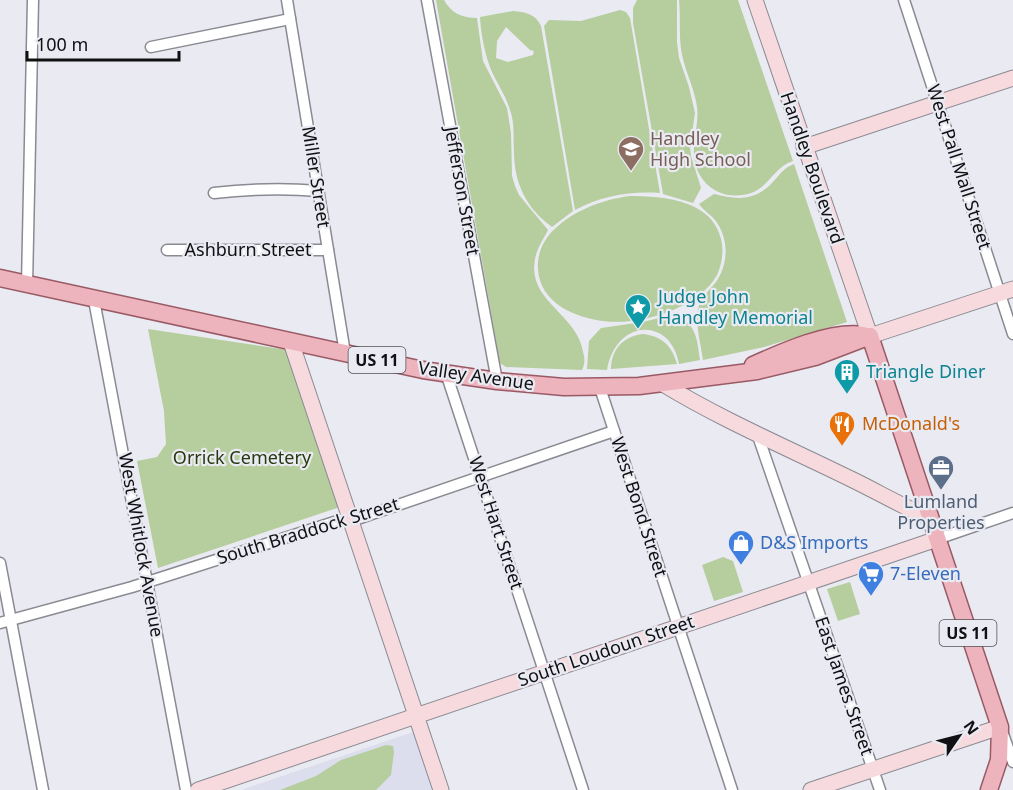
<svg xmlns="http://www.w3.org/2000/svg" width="1013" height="790" font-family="'Noto Sans',sans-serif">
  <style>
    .built { fill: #dcdeee }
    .green { fill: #b6cd9d; fill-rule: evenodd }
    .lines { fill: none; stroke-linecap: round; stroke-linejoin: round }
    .street-casing { stroke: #8a8a92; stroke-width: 13 }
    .secondary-casing { stroke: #8a8a92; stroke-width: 17 }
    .primary-casing { stroke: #995a65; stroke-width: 19 }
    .street { stroke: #fff; stroke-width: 10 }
    .secondary { stroke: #f7dade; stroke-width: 15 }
    .primary { stroke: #eeb4bd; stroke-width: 16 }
    .labels { text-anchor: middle; stroke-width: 4.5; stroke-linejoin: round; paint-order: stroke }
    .shield { fill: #e9eaf2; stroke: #515156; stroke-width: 1.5 }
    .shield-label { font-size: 16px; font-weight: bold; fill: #101013 }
    .education-label { font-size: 18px; fill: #785e54; stroke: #e9eaf2; text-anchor: start }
    .street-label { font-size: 18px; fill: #101013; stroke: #e9eaf2 }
    .culture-label { font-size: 18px; fill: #0d838f; stroke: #e9eaf2; text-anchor: start }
    .food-label { font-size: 18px; fill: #c56008; stroke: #e9eaf2; text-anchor: start }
    .park-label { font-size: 18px; fill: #28390f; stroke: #e9eaf2 }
    .service-label { font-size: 18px; fill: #4e5e75; stroke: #e9eaf2 }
    .shop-label { font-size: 18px; fill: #366cbe; stroke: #e9eaf2; text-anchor: start }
  </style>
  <rect width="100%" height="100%" fill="#e9eaf2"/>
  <polygon class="built" points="413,732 432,790 241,790"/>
  <g class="green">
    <path d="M436,0H444C451,13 462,18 477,18L483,61L507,108L511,133L512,176L515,186L519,195L548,230C543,240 537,248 535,259C527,302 577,313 583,352C585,358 585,364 582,370L506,367L500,363Z"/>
    <polygon points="637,0 677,0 677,42 679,58 689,87 695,113 690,147 691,156 701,188 693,203 663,194 633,23 633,8"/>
    <path d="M679,0H738L793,161C771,168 769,192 742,195C713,199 692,176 694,148C694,134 699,122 697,107C695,91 687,75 683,59C678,40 681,20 679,0Z"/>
    <path d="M620,10L626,12L630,18L660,193C629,191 602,196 575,210L544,26L549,20L581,21Z"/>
    <path d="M513,11C525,12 536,14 541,26L573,211L552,227C526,208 514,183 514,151C513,137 515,123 510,110C506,96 498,85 492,72C485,56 481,35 480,17ZM506,27L530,50L534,51L533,55L508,62L496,58L497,41Z"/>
    <path d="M794,164L847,322L764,347L703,360C701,344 695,325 698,309C701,297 709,291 716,282C729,263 729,238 715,220C710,214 703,210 699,204L714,194C736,200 755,201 772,183C780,175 783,168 794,164Z"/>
    <path d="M630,196C663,196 712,200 721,239C724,251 722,264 717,275C698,309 639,326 603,321C574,317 540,303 538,269C537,257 541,245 549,235C569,212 600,200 630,196Z"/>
    <path d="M671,315C696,320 697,338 700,360L679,364C671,317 616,318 607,370L587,369L589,341L601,328L643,322Z"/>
    <polygon points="148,329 288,350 340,507 158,568 137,461 157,457 166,444 164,411"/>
    <path d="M643,334C662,336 672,346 677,364L611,369C611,349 624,336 643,334Z"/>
    <polygon points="723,557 733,561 743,592 714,601 702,565"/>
    <polygon points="850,582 860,614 838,621 827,589"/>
    <polygon points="386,745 393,746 394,752 391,775 376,790 280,790 316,776 341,760"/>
  </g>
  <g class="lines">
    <g class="street-casing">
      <g id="street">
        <polyline points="287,0 345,353"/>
        <polyline points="427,0 497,381"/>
        <polyline points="904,0 1013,334"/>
        <polyline points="151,47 290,19"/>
        <path d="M214,193C249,189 284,188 319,191"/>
        <polyline points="167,250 328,250"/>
        <polyline points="27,285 33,0"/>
        <polyline points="94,300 186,790"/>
        <polyline points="446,373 583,790"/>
        <polyline points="600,388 732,790"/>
        <polyline points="758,436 880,790"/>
        <polyline points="937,539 1013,513"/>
        <polyline points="0,563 43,790"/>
        <polyline points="0,623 132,587 350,517 360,518 614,431"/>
        <polyline points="1003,734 1013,762"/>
      </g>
    </g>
    <g class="secondary-casing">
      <g id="secondary">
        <polyline points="755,0 870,336 1013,289"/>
        <polyline points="804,147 1013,78"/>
        <polyline points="291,342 441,790"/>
        <path d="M663,384C724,421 788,448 851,479C878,492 903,507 930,518"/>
        <polyline points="198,790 937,539"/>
        <polyline points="811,790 1000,727"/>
      </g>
    </g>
    <g class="primary-casing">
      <g id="primary">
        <polyline points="0,278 423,370 497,381 564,387 639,386 757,371 815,357 870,336"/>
        <polyline points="870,336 1000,727 999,760 989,790"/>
        <path d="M753,365C782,352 831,330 863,335"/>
      </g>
    </g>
    <use href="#street" class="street"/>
    <use href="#secondary" class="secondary"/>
    <use href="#primary" class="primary"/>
  </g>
  <defs>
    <g id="school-pin" transform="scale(1.35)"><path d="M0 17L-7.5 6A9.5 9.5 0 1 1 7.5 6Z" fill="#8d6e63" stroke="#e9eaf2"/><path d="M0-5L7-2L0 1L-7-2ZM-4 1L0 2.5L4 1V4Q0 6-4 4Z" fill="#fff"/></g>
    <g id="sight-pin" transform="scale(1.35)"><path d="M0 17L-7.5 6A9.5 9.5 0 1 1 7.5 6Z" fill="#0f9aa8" stroke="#e9eaf2"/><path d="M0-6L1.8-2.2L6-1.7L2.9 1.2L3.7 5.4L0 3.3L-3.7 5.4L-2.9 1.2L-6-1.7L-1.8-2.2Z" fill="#fff"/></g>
    <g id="building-pin" transform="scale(1.35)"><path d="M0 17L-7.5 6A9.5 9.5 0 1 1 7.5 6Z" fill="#0f9aa8" stroke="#e9eaf2"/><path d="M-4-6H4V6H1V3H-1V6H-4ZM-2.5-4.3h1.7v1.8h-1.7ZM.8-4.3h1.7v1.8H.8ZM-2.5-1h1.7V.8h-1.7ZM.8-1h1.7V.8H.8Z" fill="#fff"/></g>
    <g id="restaurant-pin" transform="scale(1.35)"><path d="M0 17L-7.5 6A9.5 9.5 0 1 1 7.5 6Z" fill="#e8710a" stroke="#e9eaf2"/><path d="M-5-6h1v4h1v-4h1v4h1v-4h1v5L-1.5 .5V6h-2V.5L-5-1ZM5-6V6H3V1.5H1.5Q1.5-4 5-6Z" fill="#fff"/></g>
    <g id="office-pin" transform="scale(1.35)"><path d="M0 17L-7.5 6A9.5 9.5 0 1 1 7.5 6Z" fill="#5c6f8a" stroke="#e9eaf2"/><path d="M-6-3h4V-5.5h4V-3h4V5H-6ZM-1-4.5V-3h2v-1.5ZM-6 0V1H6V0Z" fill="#fff"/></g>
    <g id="shop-pin" transform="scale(1.35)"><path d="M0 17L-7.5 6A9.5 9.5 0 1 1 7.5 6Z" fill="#3f7fe0" stroke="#e9eaf2"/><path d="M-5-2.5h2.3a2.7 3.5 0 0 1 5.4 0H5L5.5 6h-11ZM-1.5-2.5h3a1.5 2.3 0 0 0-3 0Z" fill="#fff"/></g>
    <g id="supermarket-pin" transform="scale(1.35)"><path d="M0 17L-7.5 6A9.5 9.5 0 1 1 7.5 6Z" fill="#3f7fe0" stroke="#e9eaf2"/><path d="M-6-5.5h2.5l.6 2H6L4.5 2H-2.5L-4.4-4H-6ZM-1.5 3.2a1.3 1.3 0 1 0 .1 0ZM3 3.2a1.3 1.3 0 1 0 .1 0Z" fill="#fff"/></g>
  </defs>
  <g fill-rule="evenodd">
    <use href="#school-pin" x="631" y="149"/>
    <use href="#sight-pin" x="638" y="307"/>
    <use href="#building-pin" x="847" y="372"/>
    <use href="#restaurant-pin" x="842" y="424"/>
    <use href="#office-pin" x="941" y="468"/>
    <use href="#shop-pin" x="741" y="543"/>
    <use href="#supermarket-pin" x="871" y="574"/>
  </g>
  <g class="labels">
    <g class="shield">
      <rect x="348.5" y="347" width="57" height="26" rx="4.5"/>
      <rect x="939.5" y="620" width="57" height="26" rx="4.5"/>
    </g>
    <g class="shield-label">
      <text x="377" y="366">US 11</text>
      <text x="968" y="639">US 11</text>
    </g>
    <g class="education-label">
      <text x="650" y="145">Handley<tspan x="650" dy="21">High School</tspan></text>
    </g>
    <g class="street-label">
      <text transform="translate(959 167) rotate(72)" y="6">West Pall Mall Street</text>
      <text transform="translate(812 168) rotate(71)" y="6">Handley Boulevard</text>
      <text transform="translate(316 177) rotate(81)" y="6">Miller Street</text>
      <text transform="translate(462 191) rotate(80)" y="6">Jefferson Street</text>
      <text x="248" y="256">Ashburn Street</text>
      <text transform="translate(476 376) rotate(8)" y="6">Valley Avenue</text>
      <text transform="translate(639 507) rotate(72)" y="6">West Bond Street</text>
      <text transform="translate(496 523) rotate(72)" y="6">West Hart Street</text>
      <text transform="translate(308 531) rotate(-17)" y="6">South Braddock Street</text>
      <text transform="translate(141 545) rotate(80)" y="6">West Whitlock Avenue</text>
      <text transform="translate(606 651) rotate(-19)" y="6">South Loudoun Street</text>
      <text transform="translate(844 686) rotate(71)" y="6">East James Street</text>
    </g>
    <g class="culture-label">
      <text x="658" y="303">Judge John<tspan x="658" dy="21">Handley Memorial</tspan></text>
      <text x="866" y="378">Triangle Diner</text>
    </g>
    <g class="food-label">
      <text x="862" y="430">McDonald's</text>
    </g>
    <g class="park-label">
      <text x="242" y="464">Orrick Cemetery</text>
    </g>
    <g class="service-label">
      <text x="941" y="508">Lumland<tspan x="941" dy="21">Properties</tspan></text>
    </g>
    <g class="shop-label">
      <text x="760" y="549">D&amp;S Imports</text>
      <text x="890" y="580">7-Eleven</text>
    </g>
  </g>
  <g transform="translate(959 736) rotate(55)" stroke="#e9eaf2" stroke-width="4.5" paint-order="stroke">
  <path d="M0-4.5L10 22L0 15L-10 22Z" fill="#101013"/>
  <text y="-9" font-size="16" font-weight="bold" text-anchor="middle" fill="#101013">N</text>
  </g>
  <path d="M27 51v9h152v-9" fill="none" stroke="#101013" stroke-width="3"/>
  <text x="36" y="51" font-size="18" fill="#101013" stroke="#e9eaf2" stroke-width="4.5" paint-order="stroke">100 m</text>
</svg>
